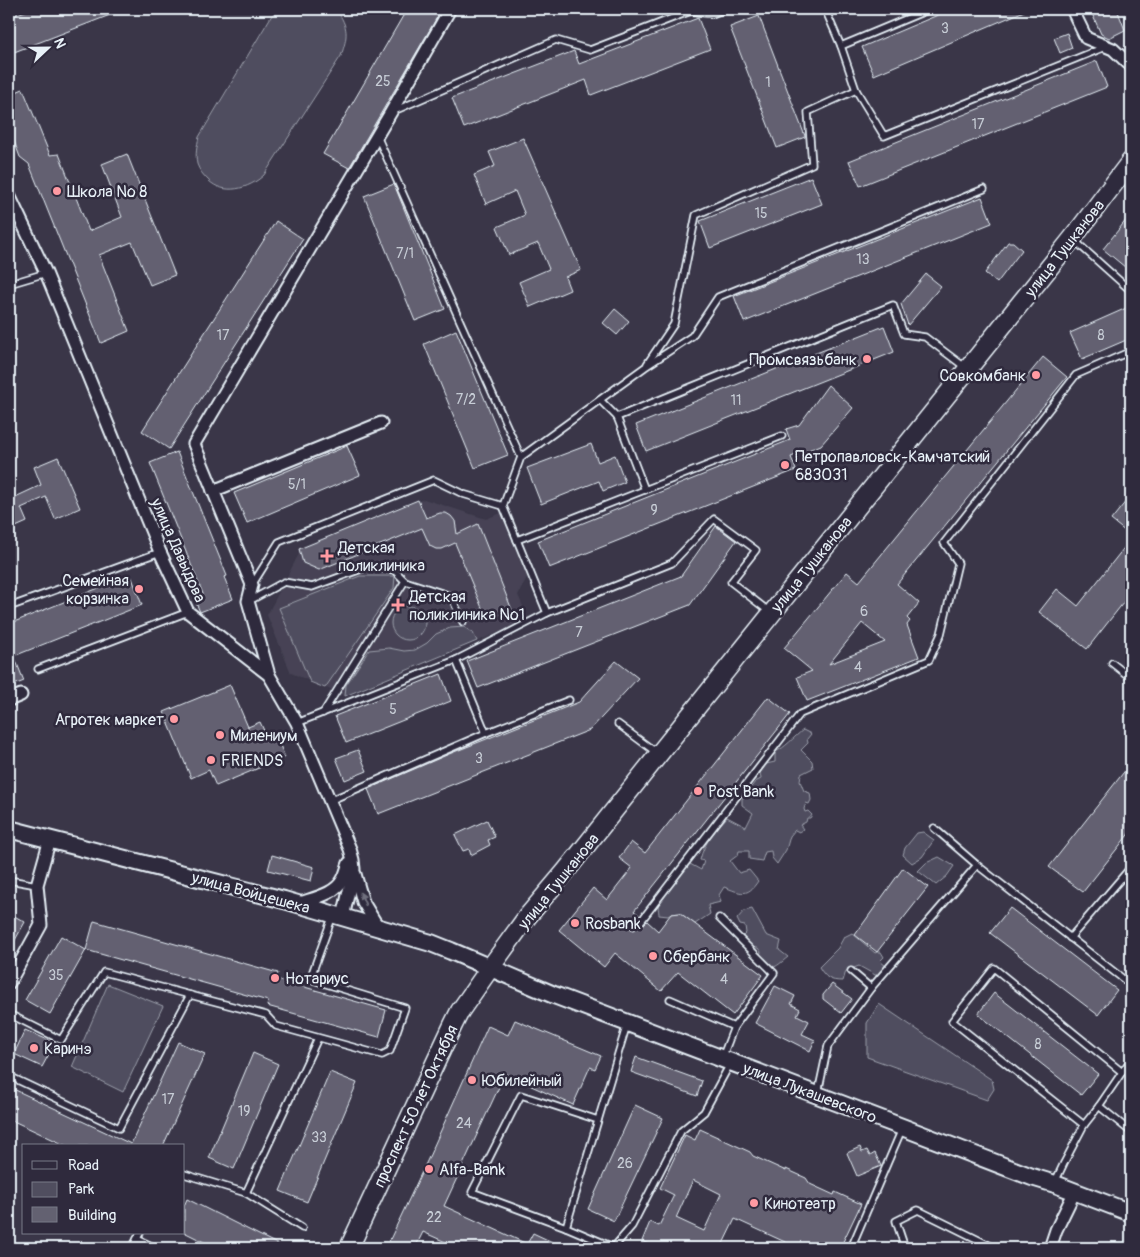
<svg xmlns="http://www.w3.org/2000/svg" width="1140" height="1257" font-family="Pangolin,sans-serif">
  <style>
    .built { fill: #464354 }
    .green { fill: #504e5f; stroke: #9ca0ac }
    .building { fill: #636171; stroke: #e8f1f8; fill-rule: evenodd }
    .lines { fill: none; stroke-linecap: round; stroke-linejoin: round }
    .lane-casing { stroke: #e8f1f8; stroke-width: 9 }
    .street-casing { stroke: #e8f1f8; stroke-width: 15 }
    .secondary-casing { stroke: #e8f1f8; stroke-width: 20 }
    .primary-casing { stroke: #e8f1f8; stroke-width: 21 }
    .lane { stroke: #2f2a3d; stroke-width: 5.5 }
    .street { stroke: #2f2a3d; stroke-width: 11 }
    .secondary { stroke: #2f2a3d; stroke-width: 16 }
    .primary { stroke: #2f2a3d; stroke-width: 18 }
    .oneway { fill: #70707e }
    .poi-dot { fill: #ff9aa2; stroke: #2f2a3d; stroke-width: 2 }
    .labels { text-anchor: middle; stroke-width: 5; stroke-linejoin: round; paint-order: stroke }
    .number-label { font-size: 14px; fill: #c7cdd6 }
    .poi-label { font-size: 16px; fill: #e8f1f8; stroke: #2f2a3d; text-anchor: start }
    .street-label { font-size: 16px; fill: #e8f1f8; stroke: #2f2a3d }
  </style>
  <rect width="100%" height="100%" fill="#3a3648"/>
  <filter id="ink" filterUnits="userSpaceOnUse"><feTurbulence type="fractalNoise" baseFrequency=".02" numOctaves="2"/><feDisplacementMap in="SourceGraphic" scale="10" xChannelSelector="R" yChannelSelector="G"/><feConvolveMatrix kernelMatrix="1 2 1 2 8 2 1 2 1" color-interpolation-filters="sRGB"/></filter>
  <g filter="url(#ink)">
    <polygon class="built" points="424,499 486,519 501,513 527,577 518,595 529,620 345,696 291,673 267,615 303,546"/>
    <g class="green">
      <path d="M280,9H336C349,28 348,35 341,56L264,175C249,189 224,196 208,180C203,175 199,170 197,164C195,154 197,146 199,137L272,15Z"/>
      <polygon points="360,576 395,576 394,588 325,688 310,682 279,608"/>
      <circle cx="408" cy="623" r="17"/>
      <polygon points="464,627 473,633 477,641 345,696 346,685 369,650 389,648 404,651 415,650 427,643 436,634 450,628"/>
      <path d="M803,730L811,734L807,739L808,743L801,750L812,761L813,768L801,774L800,781L804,791L810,793L811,800L809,804L806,803L804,809L805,812L808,811L812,815L810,818H807L806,822L800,825L803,829L799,832L795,830L790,836L786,850L777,864L772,858L771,851L765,852L762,861L749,859V851H739L738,855L730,861L739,873L749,870L758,881C747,898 741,893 724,887L719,895L721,902L708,905L710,914L695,924L680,913L671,914L668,916L659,915C659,911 657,906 659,903C663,892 680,869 690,864L701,870L704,861L700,860C704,842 716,830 727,817L746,827L753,813L742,805V799L755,782L761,779L760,773L766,764L775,762V752C785,748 794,737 803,730Z"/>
      <polygon points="923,832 934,840 922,857 912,863 903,855 905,848 917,833"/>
      <polygon points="939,857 954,866 947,876 936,885 918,871 926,863"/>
      <path d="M752,909L766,935L781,941L779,950L788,957C773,969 774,971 758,959L761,952L758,948H754L751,953L742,937L746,933L745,926L740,925L737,919L744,911Z"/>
      <path d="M852,933L875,953L877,952H881L884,957L880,961L886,966L882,972L877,976L859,966L846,971L843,981C829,981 826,978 819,967L838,948L844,937Z"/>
      <polygon points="108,984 163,1006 123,1092 72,1067"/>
      <polygon points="879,1004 992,1080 994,1089 987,1100 867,1057 867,1023"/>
    </g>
    <g class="building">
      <polygon points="31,9 123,9 123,10 9,54 9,17"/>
      <polygon points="407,9 442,9 349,168 323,154"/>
      <polygon points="952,9 1029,9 874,75 862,47"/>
      <polygon points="1090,9 1117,9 1125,30 1109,38 1101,34"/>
      <polygon points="759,16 805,136 805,137 777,148 730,27"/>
      <polygon points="698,18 710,49 591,95 586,80 464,128 452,98 574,51 579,64"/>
      <polygon points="1067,33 1072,48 1060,53 1054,38"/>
      <polygon points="1097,61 1107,87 860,186 849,161"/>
      <polygon points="23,89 50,155 59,154 89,231 122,217 102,164 127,154 175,275 150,285 132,242 99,255 129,331 101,343 29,164 20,157 9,128 9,95"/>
      <polygon points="523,138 581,270 565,277 570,290 530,307 519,282 549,269 538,243 509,255 497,227 525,215 515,191 486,204 474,175 495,166 489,152"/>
      <polygon points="811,177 822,204 710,248 700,221"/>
      <polygon points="394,184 445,309 415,321 364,196"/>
      <polygon points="982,197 992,223 744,322 734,296"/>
      <polygon points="1131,214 1131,272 1103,249"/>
      <polygon points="276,221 303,239 169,449 142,431"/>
      <polygon points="1008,242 1013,242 1022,250 997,283 985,273"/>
      <polygon points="926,274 941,286 908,325 901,304"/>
      <polygon points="1131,306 1131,338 1082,359 1070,333"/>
      <polygon points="615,309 629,321 617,335 603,323"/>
      <polygon points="884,326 894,352 646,451 636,425"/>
      <polygon points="456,330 508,455 475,468 424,344"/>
      <path d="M1043,357L1067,377L897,584L919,603L907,618L910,621L907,625L919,657L807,701L797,677L812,671L784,648L847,572L859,582ZM862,623L885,642L829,664Z"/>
      <polygon points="828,385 853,408 821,445 791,457 796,470 549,568 538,541 790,440 786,429 799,425"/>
      <polygon points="591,444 598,462 615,455 625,482 603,491 599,481 541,504 527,468"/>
      <polygon points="347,446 360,475 247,523 234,493"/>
      <polygon points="177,452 227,576 224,577 233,599 200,612 194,598 203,594 150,463"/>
      <polygon points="58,457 80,508 55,519 46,497 21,508 27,522 9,530 9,500 41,485 34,467"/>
      <polygon points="1131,495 1131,536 1111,520"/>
      <polygon points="418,500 426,518 440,513 446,513 451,516 455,521 457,534 478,524 512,610 487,620 455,543 442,549 436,549 430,546 422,528 319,570 303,563 299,549"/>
      <polygon points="716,526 736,541 690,605 478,688 467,661 681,576"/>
      <polygon points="1131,539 1131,593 1087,649 1039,612 1057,589 1078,606"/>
      <polygon points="131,575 142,605 14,656 24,681 9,687 9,624"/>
      <polygon points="616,661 638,678 590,730 378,814 368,789 449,754 579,702"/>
      <polygon points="441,674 451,701 346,743 335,716"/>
      <polygon points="230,685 248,727 260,722 267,737 275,734 285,757 216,786 209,770 191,778 164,712"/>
      <polygon points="768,697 790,714 634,911 639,915 631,921 629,924 631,929 634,930 643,925 647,921 658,931 671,914 680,913 763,975 733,1015 678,972 661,991 615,953 604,967 559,930 593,888 607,900 632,868 619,858 631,842 645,853"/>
      <polygon points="358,750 367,771 345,780 336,758"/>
      <polygon points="1131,763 1131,831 1083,892 1049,867"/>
      <polygon points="487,820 495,837 488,840 490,845 471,855 469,849 463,851 455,835"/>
      <polygon points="272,855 314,867 311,881 268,870"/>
      <polygon points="903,868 928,887 877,952 855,935"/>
      <polygon points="1010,908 1117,990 1098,1015 990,933"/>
      <polygon points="9,913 25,922 9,951"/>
      <polygon points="94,921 278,973 276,979 386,1010 379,1037 267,1006 268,1001 86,950"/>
      <polygon points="61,936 86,950 50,1014 25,1000"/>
      <polygon points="832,984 852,999 841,1013 823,999 823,995"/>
      <polygon points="775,986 795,996 791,1004 800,1009 797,1015 809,1021 802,1034 815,1040 810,1051 755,1023"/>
      <polygon points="994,993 1098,1074 1081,1095 978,1014"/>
      <polygon points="515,1020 601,1056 595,1069 590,1067 573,1105 505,1074 444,1206 527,1244 533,1233 565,1248 459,1248 423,1232 415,1248 386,1248 428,1159 488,1026 508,1035"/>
      <polygon points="25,1030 55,1043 42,1067 14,1054"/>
      <polygon points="178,1042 205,1054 163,1146 67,1146 9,1119 9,1087 131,1144"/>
      <polygon points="253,1053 278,1064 234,1169 209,1158"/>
      <polygon points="636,1057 702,1081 697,1096 631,1072"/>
      <polygon points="330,1072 357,1083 307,1202 280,1191"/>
      <polygon points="635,1105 663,1118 614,1221 588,1209"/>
      <path d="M700,1129L750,1152L753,1156L786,1171V1169L806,1178L810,1184L834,1195L835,1192L861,1204L840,1248H798L735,1219L721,1248H656L642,1241L650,1222L659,1226L674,1195L660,1188L685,1135L695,1140ZM693,1180L721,1194L704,1231L676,1218Z"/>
      <polygon points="860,1147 862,1152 867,1150 870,1156 875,1153 881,1166 857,1176 847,1153"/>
      <polygon points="187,1199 285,1248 216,1248 184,1232 184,1206"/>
    </g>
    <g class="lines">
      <g class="lane-casing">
        <g id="lane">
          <polyline points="825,9 841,46 856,90 884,136 1105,47"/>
          <polyline points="841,46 930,9"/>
          <polyline points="394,111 556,40 590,50 691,11 712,14 725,9"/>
          <polyline points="377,136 521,457"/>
          <polyline points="1074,240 1131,291"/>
          <polyline points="9,284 46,273"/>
          <polyline points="647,364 674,324 696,215 812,164 808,112 856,90"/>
          <polyline points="600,400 617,417 893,305 904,334 925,337 966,368"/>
          <polyline points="617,417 645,490"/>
          <polyline points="517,540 782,436"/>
          <polyline points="405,581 451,596 463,622"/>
          <polyline points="252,585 279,542 434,480 463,494 503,506"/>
          <polyline points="249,601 284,582 312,587 367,567 394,570 405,581 323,713"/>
          <polyline points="9,607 160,552"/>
          <polyline points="547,613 503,506 521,457 645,367 692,336 718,297 984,189"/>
          <polyline points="456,660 486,733"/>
          <polyline points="1112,663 1131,678"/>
          <polyline points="38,669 188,612"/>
          <polyline points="297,723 456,660 547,613 672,563 714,519 756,550 731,582 771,613"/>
          <polyline points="618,724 657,753"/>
          <polyline points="329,801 486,733 569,700"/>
          <polyline points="934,828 977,865 1131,985"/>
          <polyline points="9,880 37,885"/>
          <polyline points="719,918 774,973 734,1027 722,1058"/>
          <polyline points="634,925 641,921 800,714 929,660 941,634 958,563 944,543 1076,375 1131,351"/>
          <polyline points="1070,938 1131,867"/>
          <polyline points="851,971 871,988"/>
          <polyline points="190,995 266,1015 276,1026 382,1055 390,1051 405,1008 310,979 333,915"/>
          <polyline points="670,999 734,1027"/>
          <polyline points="9,1014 61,1040 104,972 190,995 119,1128 9,1076"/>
          <polyline points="818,1093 828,1046 871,988 977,865"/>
          <polyline points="1099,1106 1131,1132"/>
          <polyline points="1084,1125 952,1021 994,968 1122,1072"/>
          <polyline points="184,1174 246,1193 318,1038"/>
          <polyline points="1055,1182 1064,1163 1084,1125 1099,1106 1127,1065 1131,1062"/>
          <polyline points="246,1193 302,1228"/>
          <polyline points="566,1227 472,1192 521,1095 598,1120"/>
          <polyline points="137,1239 156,1248"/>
          <polyline points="9,1245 16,1248"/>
          <polyline points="613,1247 566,1227 627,1024"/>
          <polyline points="132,1248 140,1233"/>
          <polyline points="613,1248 632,1226 681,1131 704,1112 730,1064"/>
          <polyline points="851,1248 902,1129"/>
          <polyline points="905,1248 896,1221 918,1210 995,1248"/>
        </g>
      </g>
      <g class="street-casing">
        <g id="street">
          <polyline points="1072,9 1086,38 1113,49 1131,66"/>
          <polyline points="9,195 46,273 160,552 188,612 269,675 297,723 350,849 353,860 354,869 343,917"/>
          <polyline points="213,491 381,423"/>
          <polyline points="269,675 248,601 252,585 194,444 391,112 450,9"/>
          <polyline points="9,700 21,695"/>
          <polyline points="355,874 363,902 378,927"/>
          <path d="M297,904C313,898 335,895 343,879C346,874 347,868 349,863"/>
          <polyline points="9,983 41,925 37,885 50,839"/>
          <polyline points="1050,1248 1056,1230 1075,1191"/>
        </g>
      </g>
      <g class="secondary-casing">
        <polyline id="secondary" points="9,829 284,900 431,943 451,951 554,995 902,1127 1032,1177 1055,1184 1131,1213"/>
      </g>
      <g class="primary-casing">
        <polyline id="primary" points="349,1248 453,1025 460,1011 490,968 527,917 565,872 659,754 1072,239 1131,161"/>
      </g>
      <use href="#lane" class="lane"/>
      <use href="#street" class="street"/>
      <use href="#secondary" class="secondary"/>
      <use href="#primary" class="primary"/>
    </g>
    <defs><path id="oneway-solid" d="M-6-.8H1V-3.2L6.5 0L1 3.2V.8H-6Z" transform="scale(1.25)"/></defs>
    <use class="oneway" href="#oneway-solid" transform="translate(363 899) rotate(-113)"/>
  </g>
  <g class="poi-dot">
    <circle cx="57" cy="191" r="5"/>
    <circle cx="867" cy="359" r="5"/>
    <circle cx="1036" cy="375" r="5"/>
    <circle cx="785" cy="465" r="5"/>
    <path d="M324.5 548.5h5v5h5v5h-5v5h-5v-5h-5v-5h5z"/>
    <circle cx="139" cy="589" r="5"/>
    <path d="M395.5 597.5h5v5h5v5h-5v5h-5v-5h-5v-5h5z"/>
    <circle cx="174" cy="719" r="5"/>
    <circle cx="220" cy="735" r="5"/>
    <circle cx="211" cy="760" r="5"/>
    <circle cx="698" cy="791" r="5"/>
    <circle cx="575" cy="923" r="5"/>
    <circle cx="653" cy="956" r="5"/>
    <circle cx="275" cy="978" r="5"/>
    <circle cx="34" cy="1048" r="5"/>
    <circle cx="472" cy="1080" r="5"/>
    <circle cx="429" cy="1169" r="5"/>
    <circle cx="754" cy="1203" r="5"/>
  </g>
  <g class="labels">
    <g class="number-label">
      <text x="945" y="33">3</text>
      <text x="383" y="86">25</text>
      <text x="768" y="87">1</text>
      <text x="978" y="129">17</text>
      <text x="761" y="218">15</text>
      <text x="405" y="258">7/1</text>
      <text x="863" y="264">13</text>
      <text x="223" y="340">17</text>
      <text x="1101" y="340">8</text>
      <text x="466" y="404">7/2</text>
      <text x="736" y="405">11</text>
      <text x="297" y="489">5/1</text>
      <text x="654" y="515">9</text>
      <text x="864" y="616">6</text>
      <text x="579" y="637">7</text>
      <text x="858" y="672">4</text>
      <text x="393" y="714">5</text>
      <text x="479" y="763">3</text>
      <text x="56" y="980">35</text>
      <text x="724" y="984">4</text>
      <text x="1038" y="1049">8</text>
      <text x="168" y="1104">17</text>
      <text x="244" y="1116">19</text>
      <text x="464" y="1128">24</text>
      <text x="319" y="1142">33</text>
      <text x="625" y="1168">26</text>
      <text x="434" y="1222">22</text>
    </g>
    <g class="poi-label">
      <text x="67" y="197">Школа № 8</text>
      <text x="857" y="365" text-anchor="end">Промсвязьбанк</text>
      <text x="1026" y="381" text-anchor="end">Совкомбанк</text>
      <text x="795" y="462">Петропавловск-Камчатский<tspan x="795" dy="18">683031</tspan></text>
      <text x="338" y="553">Детская<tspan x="338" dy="18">поликлиника</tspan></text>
      <text x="129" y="586" text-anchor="end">Семейная<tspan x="129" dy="18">корзинка</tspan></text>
      <text x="409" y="602">Детская<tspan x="409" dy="18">поликлиника №1</tspan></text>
      <text x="164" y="725" text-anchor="end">Агротек маркет</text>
      <text x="230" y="741">Милениум</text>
      <text x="221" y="766">FRIENDS</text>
      <text x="708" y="797">Post Bank</text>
      <text x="585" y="929">Rosbank</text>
      <text x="663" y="962">Сбербанк</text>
      <text x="285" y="984">Нотариус</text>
      <text x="44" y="1054">Каринэ</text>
      <text x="482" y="1086">Юбилейный</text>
      <text x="439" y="1175">Alfa-Bank</text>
      <text x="764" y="1209">Кинотеатр</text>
    </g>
    <g class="street-label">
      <text transform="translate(1064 248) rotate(-52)" y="6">улица Тушканова</text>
      <text transform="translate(179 550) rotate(66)" y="6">улица Давыдова</text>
      <text transform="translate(811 564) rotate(-51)" y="6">улица Тушканова</text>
      <text transform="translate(558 881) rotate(-51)" y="6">улица Тушканова</text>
      <text transform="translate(251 892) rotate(15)" y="6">улица Войцешека</text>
      <text transform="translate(810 1092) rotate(21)" y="6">улица Лукашевского</text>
      <text transform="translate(415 1106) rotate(-65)" y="6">проспект 50 лет Октября</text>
    </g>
  </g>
  <rect width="1140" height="1257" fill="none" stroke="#2f2a3d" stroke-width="30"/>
  <rect x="15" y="15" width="1110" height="1227" fill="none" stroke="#e8f1f8" stroke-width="2" filter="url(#ink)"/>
  <rect x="22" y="1144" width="162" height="90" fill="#2f2a3d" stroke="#797a88"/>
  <rect x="32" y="1161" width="25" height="8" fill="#2f2a3d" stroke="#797a88"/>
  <text x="68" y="1170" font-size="15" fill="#e8f1f8">Road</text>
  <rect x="32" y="1182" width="25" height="15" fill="#504e5f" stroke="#797a88"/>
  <text x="68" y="1194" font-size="15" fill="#e8f1f8">Park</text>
  <rect x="32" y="1207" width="25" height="15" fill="#636171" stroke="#797a88"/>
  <text x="68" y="1220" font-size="15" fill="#e8f1f8">Building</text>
  <g transform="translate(48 48) rotate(68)" stroke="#2f2a3d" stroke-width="4" paint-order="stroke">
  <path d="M0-4L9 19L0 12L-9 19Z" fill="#e8f1f8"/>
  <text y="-8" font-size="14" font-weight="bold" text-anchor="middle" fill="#e8f1f8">N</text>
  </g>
</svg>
